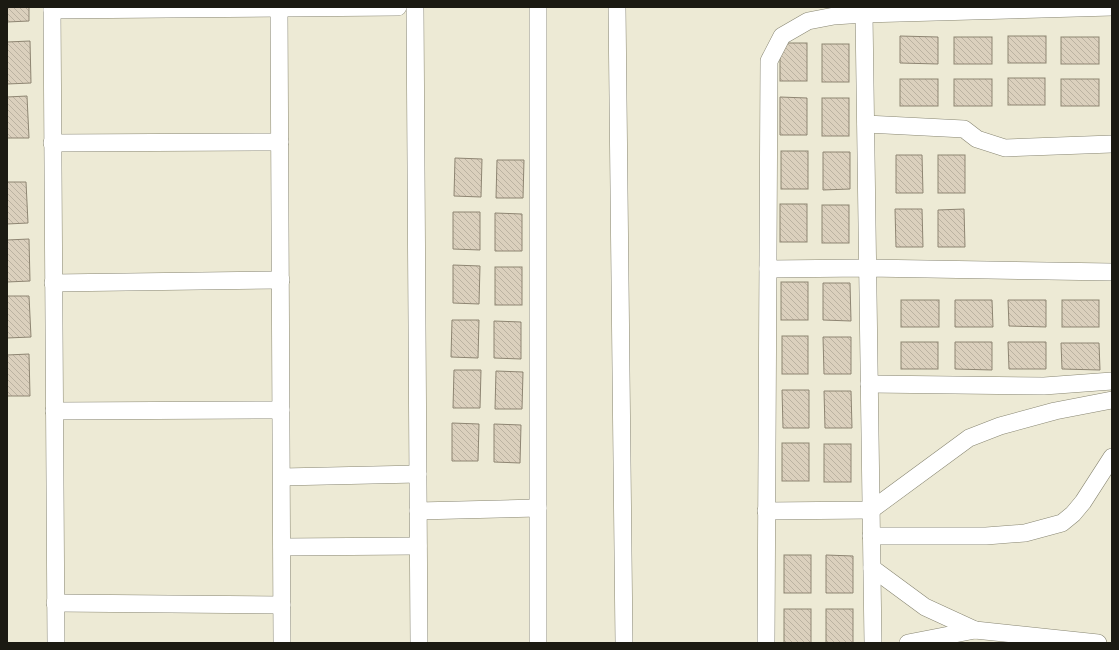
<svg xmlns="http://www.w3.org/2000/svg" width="1119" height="650" font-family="'Public Sans',sans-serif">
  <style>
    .building { fill: url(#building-back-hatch); stroke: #8e8572 }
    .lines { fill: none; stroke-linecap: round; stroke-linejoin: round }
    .minor-casing { stroke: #888672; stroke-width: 18 }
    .minor { stroke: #fff; stroke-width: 17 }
  </style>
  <defs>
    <pattern id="building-back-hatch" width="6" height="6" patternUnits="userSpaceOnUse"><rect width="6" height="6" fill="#dbd0bd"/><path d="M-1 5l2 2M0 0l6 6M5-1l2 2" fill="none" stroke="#bbb2a1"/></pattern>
  </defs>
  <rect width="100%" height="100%" fill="#edead5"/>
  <g class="building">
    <polygon points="7,7 29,7 29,21 7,22"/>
    <polygon points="900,36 938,37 938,64 900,63"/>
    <rect x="1008" y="36" width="38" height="27"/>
    <rect x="954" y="37" width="38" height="27"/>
    <rect x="1061" y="37" width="38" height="27"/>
    <polygon points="30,41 31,83 7,84 7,42"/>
    <rect x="780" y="43" width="27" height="38"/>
    <rect x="822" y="44" width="27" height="38"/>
    <rect x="1008" y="78" width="37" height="27"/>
    <rect x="900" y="79" width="38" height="27"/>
    <rect x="954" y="79" width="38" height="27"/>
    <rect x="1061" y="79" width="38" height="27"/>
    <polygon points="27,96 29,138 7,138 7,97"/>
    <polygon points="780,97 807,98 807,135 780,135"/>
    <rect x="822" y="98" width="27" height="38"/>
    <rect x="781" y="151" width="27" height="38"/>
    <polygon points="823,152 850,152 850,189 823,190"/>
    <polygon points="896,155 922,155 923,193 896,193"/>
    <rect x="938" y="155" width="27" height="38"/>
    <polygon points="455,158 482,159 481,197 454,196"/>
    <polygon points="497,160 524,160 523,198 496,198"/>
    <polygon points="7,182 26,182 28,223 7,224"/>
    <rect x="780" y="204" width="27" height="38"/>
    <rect x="822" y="205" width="27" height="38"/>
    <polygon points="895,209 922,209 923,247 896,247"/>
    <polygon points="964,209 965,247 938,247 938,210"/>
    <polygon points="453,212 480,212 480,250 453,249"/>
    <polygon points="495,213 522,214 522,251 495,251"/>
    <polygon points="29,239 30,281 7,282 7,240"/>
    <polygon points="453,265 480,266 479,304 453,303"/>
    <rect x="495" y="267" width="27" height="38"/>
    <rect x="781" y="282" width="27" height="38"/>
    <polygon points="823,283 850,283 851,321 823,320"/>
    <polygon points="7,296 29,296 31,337 7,338"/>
    <rect x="901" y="300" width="38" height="27"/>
    <polygon points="955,300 992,300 993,327 955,327"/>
    <polygon points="1008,300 1046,300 1046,327 1009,326"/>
    <rect x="1062" y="300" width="37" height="27"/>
    <polygon points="452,320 479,320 478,358 451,357"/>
    <polygon points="494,321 521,322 521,359 494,358"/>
    <rect x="782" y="336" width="26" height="38"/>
    <polygon points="823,337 851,337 851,374 824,374"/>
    <rect x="901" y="342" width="37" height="27"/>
    <polygon points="955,342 992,342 992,370 955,369"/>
    <polygon points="1008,342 1046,342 1046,369 1009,369"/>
    <polygon points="1061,343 1099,343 1100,370 1062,369"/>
    <polygon points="29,354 30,396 7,396 7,355"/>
    <polygon points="454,370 481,370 480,408 453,408"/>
    <polygon points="496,371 523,372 522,409 495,409"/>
    <polygon points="782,390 809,390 809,428 783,428"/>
    <polygon points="824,391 851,391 852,428 825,428"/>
    <polygon points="452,423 479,424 478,461 452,461"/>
    <polygon points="494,424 521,425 520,463 494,462"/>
    <rect x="782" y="443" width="27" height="38"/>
    <rect x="824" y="444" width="27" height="38"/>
    <rect x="784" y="555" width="27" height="38"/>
    <polygon points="826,555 853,556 853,593 826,593"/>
    <rect x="784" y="609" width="27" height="34"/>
    <rect x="826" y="609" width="27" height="34"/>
  </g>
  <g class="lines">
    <g class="minor-casing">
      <g id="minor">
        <polyline points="52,7 56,643"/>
        <polyline points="415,7 419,643"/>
        <polyline points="617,7 624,643"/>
        <polyline points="279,8 282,643"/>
        <polyline points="52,10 398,7"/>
        <polyline points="864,14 873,643"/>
        <polyline points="866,124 964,129 977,139 1005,148 1112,144"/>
        <polyline points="52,143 280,142"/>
        <polyline points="768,269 867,268 1112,272"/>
        <polyline points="53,283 281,280"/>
        <polyline points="869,384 1044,386 1112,381"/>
        <polyline points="54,411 281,410"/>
        <polyline points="282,477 418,474"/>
        <polyline points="418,511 538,508 538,7"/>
        <polyline points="766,511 871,510 969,438 1000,426 1055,411 1112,400"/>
        <polyline points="871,536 986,536 1025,533 1062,523 1073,514 1083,502 1112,457"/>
        <polyline points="282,547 418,546"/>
        <polyline points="872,568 925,607 975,630"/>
        <polyline points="55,603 282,605"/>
        <polyline points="538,643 538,508"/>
        <polyline points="766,643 769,61 782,36 808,21 834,16 864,14 1112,7"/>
        <polyline points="908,643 975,630 1098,643"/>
      </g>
    </g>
    <use href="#minor" class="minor"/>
  </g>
  <rect width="1119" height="650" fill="none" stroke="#1b1a12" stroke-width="16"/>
</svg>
